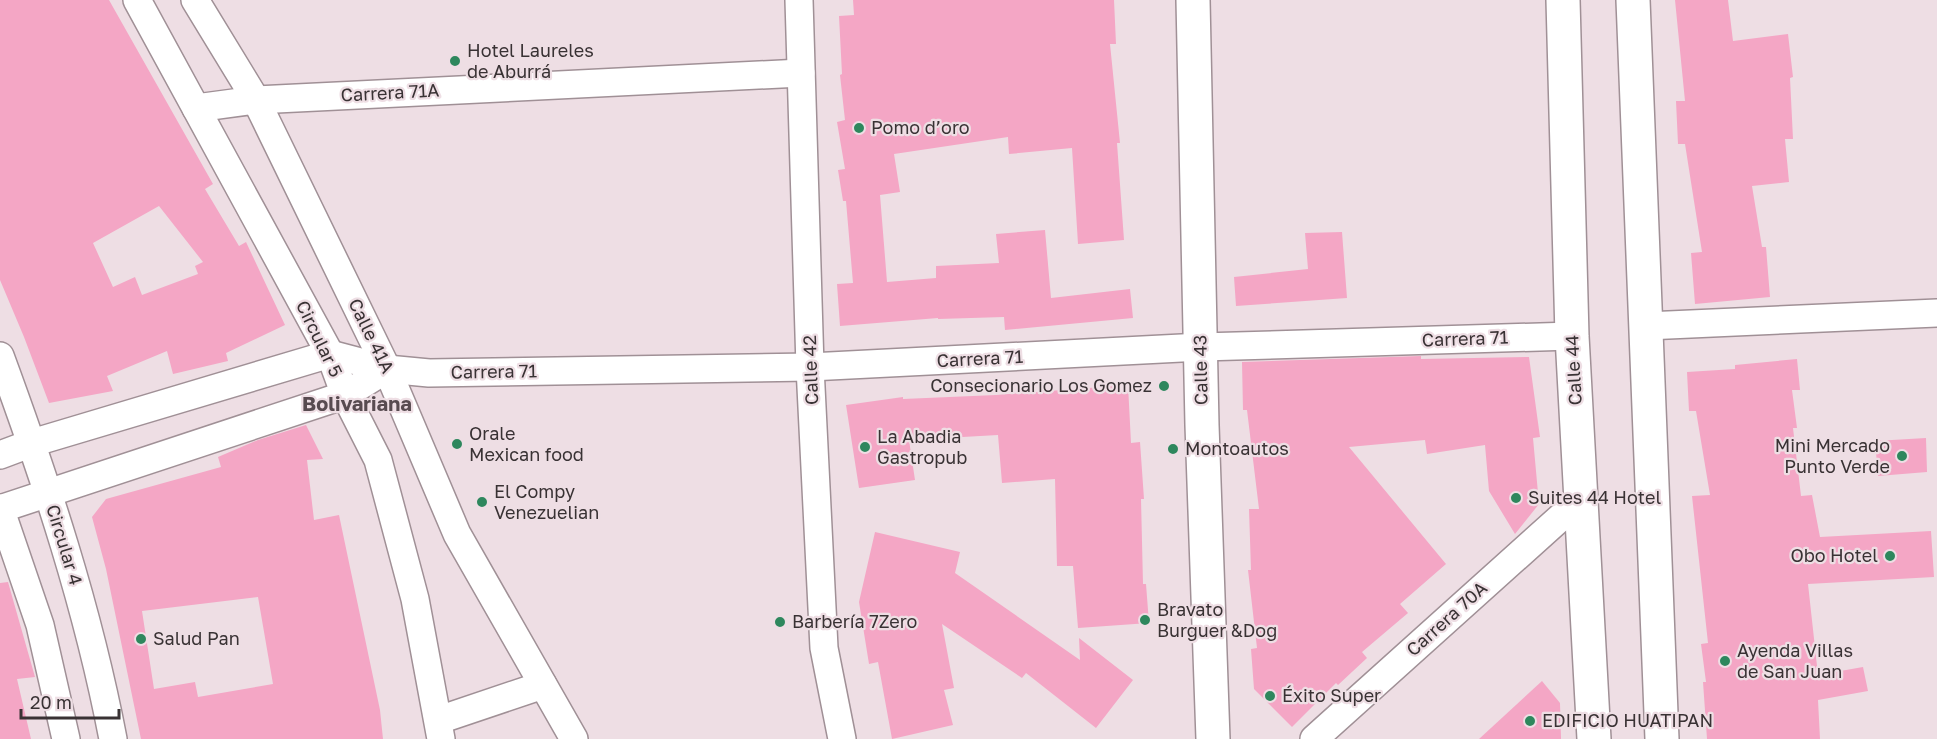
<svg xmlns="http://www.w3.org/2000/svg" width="1937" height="739" font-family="'Golos Text',sans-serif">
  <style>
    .building { fill: #f4a6c5; fill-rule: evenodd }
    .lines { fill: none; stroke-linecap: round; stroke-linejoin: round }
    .minor-casing { stroke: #a09096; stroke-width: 30 }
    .tertiary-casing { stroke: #a09096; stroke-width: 36 }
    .secondary-casing { stroke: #a09096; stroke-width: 36 }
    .minor { stroke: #fff; stroke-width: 27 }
    .tertiary { stroke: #fff; stroke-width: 33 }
    .secondary { stroke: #fff; stroke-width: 33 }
    .poi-dot { fill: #2e875d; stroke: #eedee4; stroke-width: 2 }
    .labels { text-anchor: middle; stroke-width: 4.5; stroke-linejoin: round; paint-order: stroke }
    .poi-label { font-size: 18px; fill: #393234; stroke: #eedee4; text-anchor: start }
    .street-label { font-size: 18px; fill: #393234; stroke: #eedee4 }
    .neighbourhood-label { font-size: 20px; font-weight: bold; fill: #584b50; stroke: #eedee4 }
  </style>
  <rect width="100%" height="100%" fill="#eedee4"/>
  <g class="building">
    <path d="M0,0H109L213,184L205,189L239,246L246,242L285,325L226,353L228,361L173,374L167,351L107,376L113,391L49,403L24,337L0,280ZM159,206L203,262L195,266L198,274L142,295L135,277L113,287L93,243Z"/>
    <polygon points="853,0 1114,0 1116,44 1110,44 1120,143 1117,143 1124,240 1078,244 1072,148 1009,154 1008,137 894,154 900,192 880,195 887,282 936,278 936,266 999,263 996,234 1045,230 1051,298 1130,289 1133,318 1005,330 1004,317 938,319 938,318 840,326 837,284 853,283 846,201 843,201 838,170 845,169 837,122 845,120 840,75 842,74 839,16 854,15"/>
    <polygon points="1675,0 1728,0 1733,41 1788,34 1793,77 1790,78 1793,139 1785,139 1789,182 1752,186 1762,247 1766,247 1770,297 1695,304 1691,253 1702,252 1685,144 1678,144 1676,101 1685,101"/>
    <polygon points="1342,232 1347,298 1236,306 1234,277 1308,269 1305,233"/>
    <polygon points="1421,356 1421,359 1529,357 1540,437 1533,438 1539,504 1515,534 1489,491 1485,445 1427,454 1425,440 1349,447 1446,564 1400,604 1408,613 1362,652 1367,658 1338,685 1336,683 1292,727 1254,689 1251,649 1257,648 1248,570 1251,570 1249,509 1259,509 1247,410 1243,410 1242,362"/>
    <polygon points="1797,359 1800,390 1792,390 1797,428 1793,428 1801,496 1812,495 1820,537 1931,531 1934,577 1808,584 1818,675 1863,667 1868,691 1818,700 1820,739 1707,739 1703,682 1706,682 1701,644 1708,643 1692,496 1710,495 1696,411 1689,411 1687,372 1735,369 1735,365"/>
    <polygon points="1128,385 1131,443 1140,442 1144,499 1141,499 1143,584 1146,584 1149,623 1078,628 1073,566 1057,566 1055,479 1002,483 998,435 909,440 915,480 859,488 846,405 903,397 903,399 996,395"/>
    <path d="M306,425L323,459L307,460L314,520L339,515L380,710L383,739H141L106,569L92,517L106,499L221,467L218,457L258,440ZM258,597L273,684L198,697L195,682L154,689L142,611Z"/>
    <polygon points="1926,438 1927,472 1878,476 1875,441"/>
    <polygon points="875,532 960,552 955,573 1080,660 1079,638 1133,680 1096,728 1026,673 1022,678 942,624 954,688 944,690 953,725 892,739 878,662 869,664 859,602"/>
    <polygon points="8,582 35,677 17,679 31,739 0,739 0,583"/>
    <polygon points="1542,681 1560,703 1561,739 1479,739"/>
  </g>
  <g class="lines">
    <g class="minor-casing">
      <g id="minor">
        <polyline points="137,0 330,354 345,395 378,460 415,599 441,739"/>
        <polyline points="195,0 256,100 387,369 457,534 574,739"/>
        <polyline points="799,0 810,367 824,648 842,739"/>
        <polyline points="196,108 256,100 801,73"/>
        <polyline points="1646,326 1937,313"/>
        <path d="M0,356C46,481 88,608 113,739"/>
        <polyline points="0,455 32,443 330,354 387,369 429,373 810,367 1201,347 1572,336"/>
        <polyline points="0,508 40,625 66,739"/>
        <polyline points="0,509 345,395 387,369"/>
        <polyline points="439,720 543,685"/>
        <polyline points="1314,739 1581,499"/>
      </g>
    </g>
    <g class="tertiary-casing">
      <polyline id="tertiary" points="1193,0 1202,425 1213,739"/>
    </g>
    <g class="secondary-casing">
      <g id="secondary">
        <polyline points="1563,0 1572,336 1594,739"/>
        <polyline points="1633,0 1662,739"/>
      </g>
    </g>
    <use href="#minor" class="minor"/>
    <use href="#tertiary" class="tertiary"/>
    <use href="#secondary" class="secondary"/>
  </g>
  <g class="poi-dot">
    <circle cx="455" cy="61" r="6"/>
    <circle cx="859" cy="128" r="6"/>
    <circle cx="1164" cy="386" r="6"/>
    <circle cx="457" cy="444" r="6"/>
    <circle cx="865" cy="447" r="6"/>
    <circle cx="1173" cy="449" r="6"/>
    <circle cx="1902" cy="456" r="6"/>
    <circle cx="1516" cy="498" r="6"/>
    <circle cx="482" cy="502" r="6"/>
    <circle cx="1890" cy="556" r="6"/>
    <circle cx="1145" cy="620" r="6"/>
    <circle cx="780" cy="622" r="6"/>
    <circle cx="141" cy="639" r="6"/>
    <circle cx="1725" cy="661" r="6"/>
    <circle cx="1270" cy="696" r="6"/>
    <circle cx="1530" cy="721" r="6"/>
  </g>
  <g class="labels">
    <g class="poi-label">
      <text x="467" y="57">Hotel Laureles<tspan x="467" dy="21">de Aburrá</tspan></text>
      <text x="871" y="134">Pomo d’oro</text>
      <text x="1152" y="392" text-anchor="end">Consecionario Los Gomez</text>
      <text x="469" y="440">Orale<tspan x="469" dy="21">Mexican food</tspan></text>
      <text x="877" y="443">La Abadia<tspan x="877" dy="21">Gastropub</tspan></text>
      <text x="1890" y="452" text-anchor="end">Mini Mercado<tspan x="1890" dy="21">Punto Verde</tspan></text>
      <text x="1185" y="455">Montoautos</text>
      <text x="494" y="498">El Compy<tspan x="494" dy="21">Venezuelian</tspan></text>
      <text x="1528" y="504">Suites 44 Hotel</text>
      <text x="1878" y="562" text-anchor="end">Obo Hotel</text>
      <text x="1157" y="616">Bravato<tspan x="1157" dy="21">Burguer &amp;Dog</tspan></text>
      <text x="792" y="628">Barbería 7Zero</text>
      <text x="153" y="645">Salud Pan</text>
      <text x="1737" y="657">Ayenda Villas<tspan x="1737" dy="21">de San Juan</tspan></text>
      <text x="1282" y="702">Éxito Super</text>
      <text x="1542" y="727">EDIFICIO HUATIPAN</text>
    </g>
    <g class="street-label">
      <text transform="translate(390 93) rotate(-3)" y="6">Carrera 71A</text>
      <text transform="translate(371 336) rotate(64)" y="6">Calle 41A</text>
      <text transform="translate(319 339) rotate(64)" y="6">Circular 5</text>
      <text transform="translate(1465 339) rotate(-2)" y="6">Carrera 71</text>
      <text transform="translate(980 359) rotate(-3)" y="6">Carrera 71</text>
      <text transform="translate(811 370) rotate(-92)" y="6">Calle 42</text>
      <text transform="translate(1201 370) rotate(-91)" y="6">Calle 43</text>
      <text transform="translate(1574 370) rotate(-93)" y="6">Calle 44</text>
      <text transform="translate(494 372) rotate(-1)" y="6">Carrera 71</text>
      <text transform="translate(64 545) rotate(73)" y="6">Circular 4</text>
      <text transform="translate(1447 619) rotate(-42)" y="6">Carrera 70A</text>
    </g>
    <g class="neighbourhood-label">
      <text x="357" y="411">Bolivariana</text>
    </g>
  </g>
  <path d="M21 709v9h98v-9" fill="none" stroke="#393234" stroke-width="3"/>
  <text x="30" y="709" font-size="18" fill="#393234" stroke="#eedee4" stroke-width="4.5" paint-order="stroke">20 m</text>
</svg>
